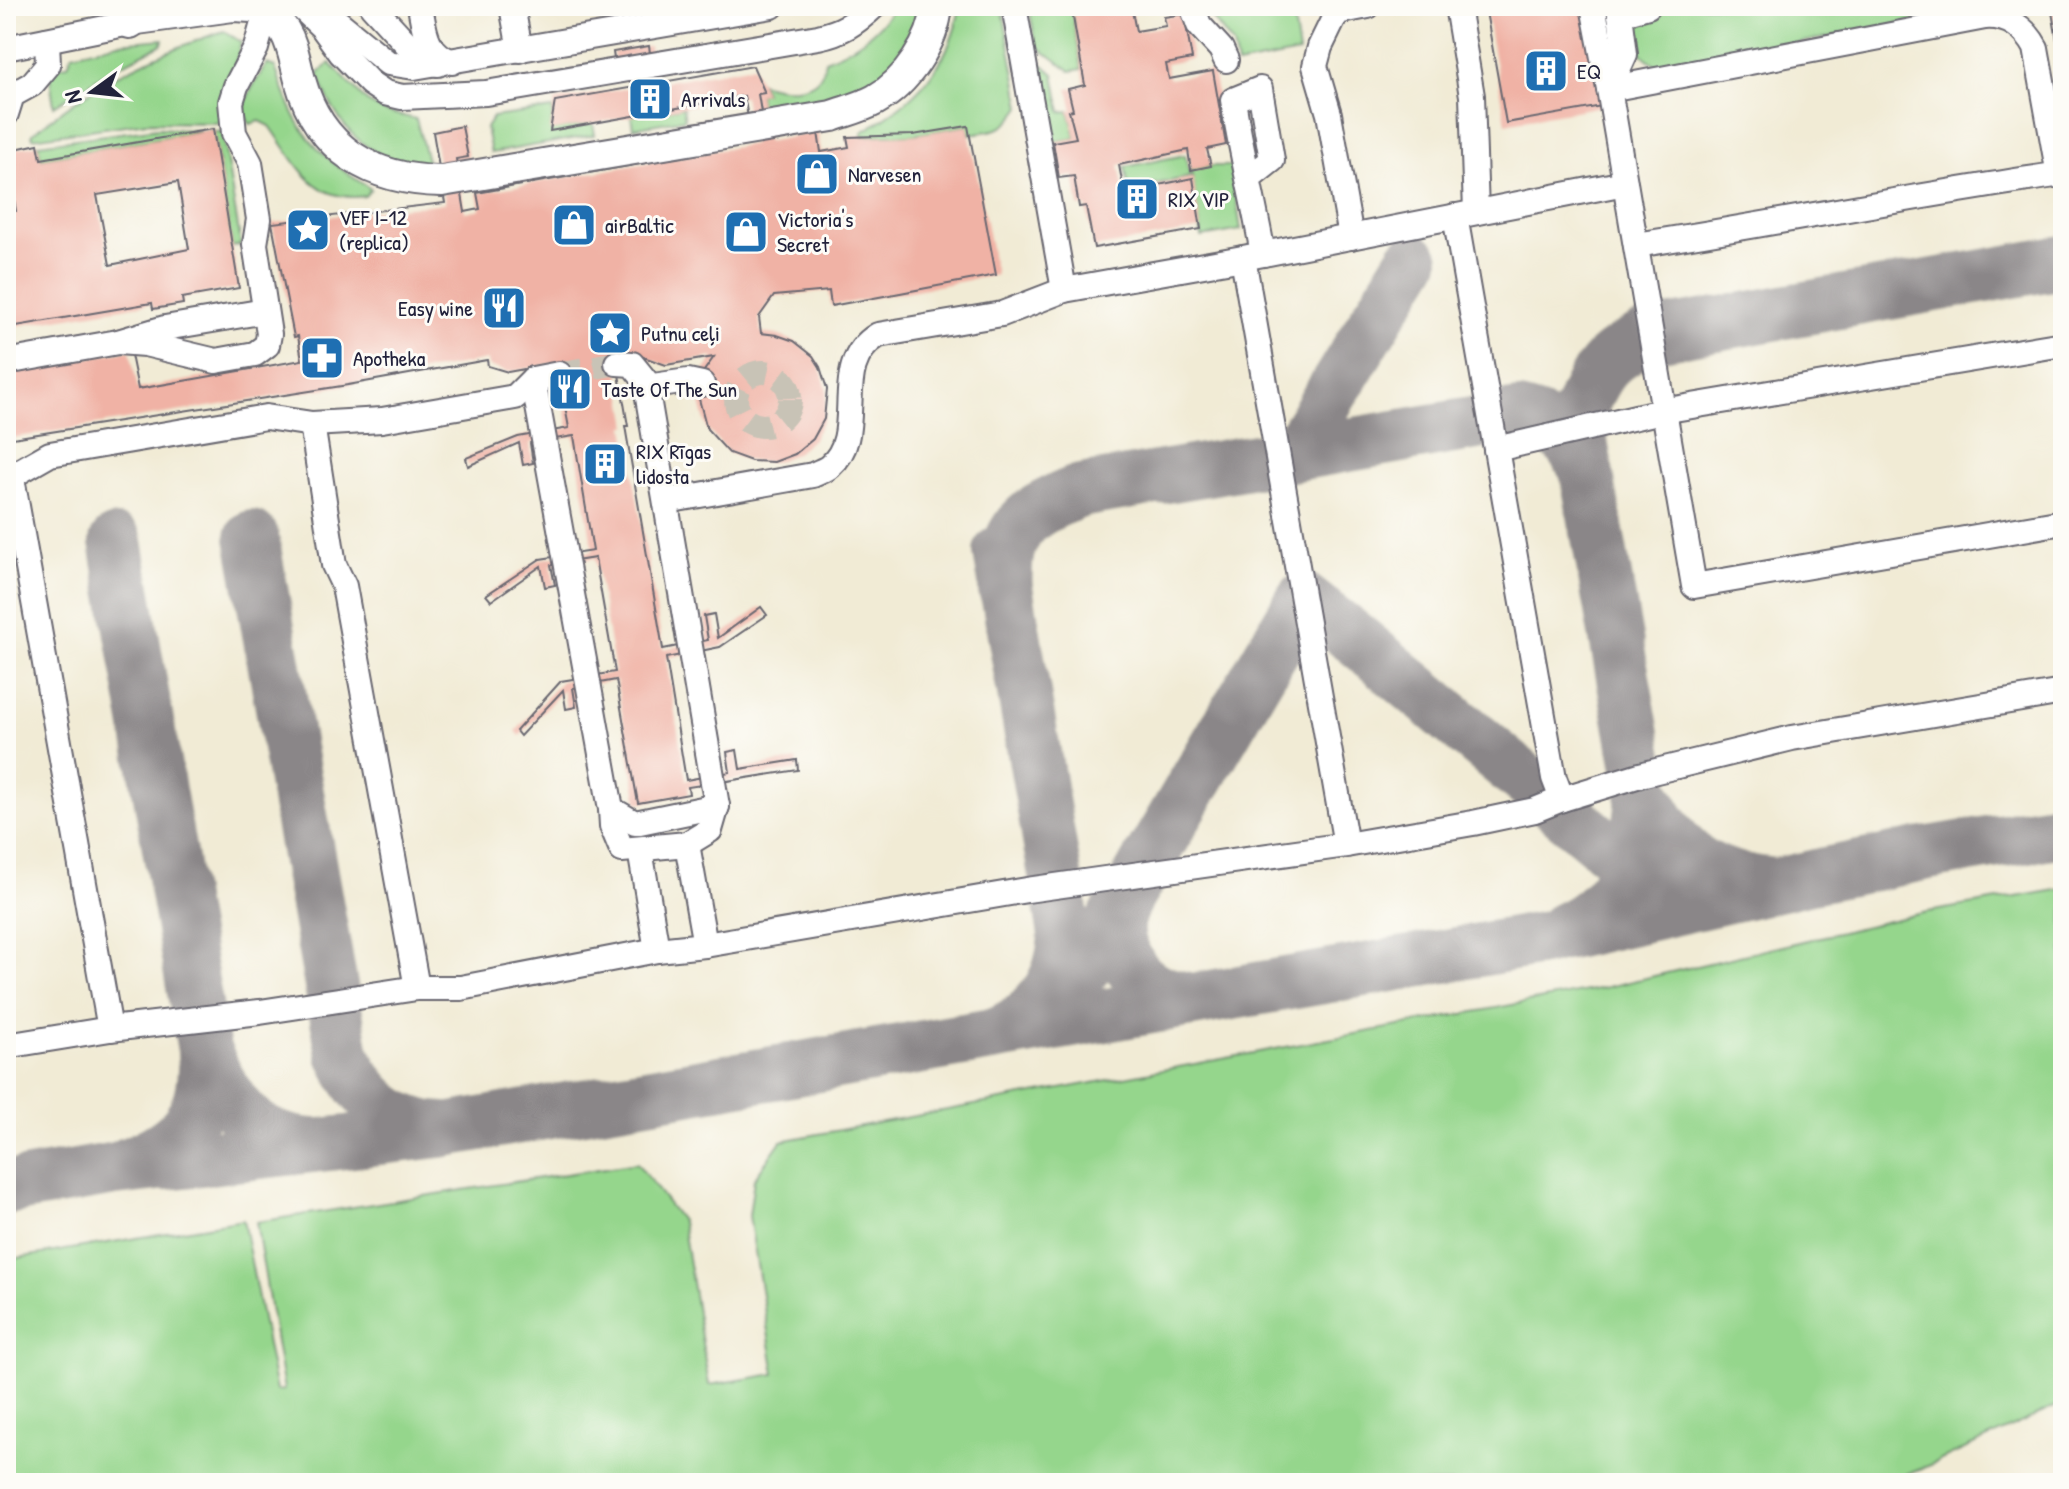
<svg xmlns="http://www.w3.org/2000/svg" width="2069" height="1489" font-family="'Patrick Hand',sans-serif">
  <style>
    .green { fill: #95d68c; stroke: #5c7c64; stroke-width: 2 }
    .lines { fill: none; stroke-linecap: round; stroke-linejoin: round }
    .taxiway { stroke: #8a8688; stroke-width: 54 }
    .building { fill: #f0b2a5; fill-rule: evenodd }
    .minor-tunnel { stroke: #c8c3b6; stroke-width: 24; stroke-dasharray: 24 12; stroke-linecap: butt }
    .minor-casing { stroke: #6a6871; stroke-width: 28 }
    .major-casing { stroke: #6a6871; stroke-width: 34 }
    .minor { stroke: #fff; stroke-width: 24 }
    .major { stroke: #fff; stroke-width: 30 }
    .labels { text-anchor: middle; stroke-width: 6; stroke-linejoin: round; paint-order: stroke }
    .poi-label { font-size: 22px; fill: #22223b; stroke: #fdfcf7; text-anchor: start }
  </style>
  <rect width="100%" height="100%" fill="#fdfcf7"/>
  <filter id="ink" filterUnits="userSpaceOnUse"><feTurbulence type="fractalNoise" baseFrequency=".0125" numOctaves="2"/><feDisplacementMap in="SourceGraphic" scale="16" xChannelSelector="R" yChannelSelector="G"/><feConvolveMatrix kernelMatrix="1 2 1 2 8 2 1 2 1" color-interpolation-filters="sRGB"/></filter>
  <filter id="wash" filterUnits="userSpaceOnUse"><feTurbulence type="fractalNoise" baseFrequency=".006" numOctaves="4" result="noise"/><feDisplacementMap in="SourceGraphic" scale="32" xChannelSelector="R" yChannelSelector="G"/><feGaussianBlur stdDeviation="1.8" result="paint"/><feColorMatrix in="noise" values="0 0 0 0 0 0 0 0 0 0 0 0 0 0 0 0 0 1.4 0 .05"/><feComposite in="paint" operator="in"/></filter>
  <g filter="url(#wash)">
    <rect width="100%" height="100%" fill="#f1ebd5"/>
    <g class="green">
      <path d="M894,6H922C916,37 892,79 860,89C829,99 792,101 760,106L758,94L765,92L761,83C785,91 823,94 825,60C852,50 879,32 894,6Z"/>
      <path d="M960,6H1002L1021,107C1004,132 999,129 970,134L967,126L913,135L862,136V132C913,103 951,66 960,6Z"/>
      <polygon points="1029,6 1071,6 1082,69 1071,71 1036,46"/>
      <polygon points="1203,6 1292,6 1299,53 1237,65 1233,45"/>
      <path d="M1673,6H1995L1664,68C1638,59 1635,44 1629,19Z"/>
      <path d="M224,31L241,42L222,120L218,123L147,122L33,138L32,134C95,82 148,56 224,31Z"/>
      <polygon points="163,39 162,44 107,72 54,106 50,78 58,67 68,65 72,54 118,43"/>
      <polygon points="1040,62 1054,74 1061,112 1069,111 1076,138 1053,142 1038,69"/>
      <path d="M330,63L367,102L386,112L416,119L428,164C419,166 412,164 403,162C357,152 332,116 318,74Z"/>
      <path d="M267,64L275,67C298,133 311,151 371,189L365,196C313,204 296,162 270,126L260,121L250,124C235,105 257,81 267,64Z"/>
      <polygon points="683,107 685,119 633,128 631,116"/>
      <polygon points="553,109 551,130 593,123 595,135 491,153 486,128 493,117"/>
      <polygon points="158,128 222,132 241,245 232,247 213,129 41,159 38,144"/>
      <polygon points="1185,155 1190,177 1129,189 1125,167"/>
      <polygon points="1211,166 1231,166 1241,230 1202,237 1191,170"/>
      <polygon points="2063,889 2063,1403 1928,1466 1880,1483 6,1483 6,1260 243,1220 276,1391 284,1390 256,1222 637,1163 682,1222 709,1385 775,1374 749,1216 754,1179 781,1141 1603,988 1927,912"/>
    </g>
    <g class="lines">
      <g class="taxiway">
        <polyline points="1278,460 1302,441 1413,260"/>
        <path d="M252,537L343,1054C362,1098 394,1127 444,1129"/>
        <path d="M116,542L204,1050C226,1102 251,1142 313,1145"/>
        <path d="M1005,590C1006,577 1005,563 1008,551C1016,515 1050,503 1080,491L1518,416C1558,426 1565,435 1586,469"/>
        <path d="M1643,790C1672,850 1700,877 1769,884"/>
        <polyline points="1126,899 1303,599 1357,640 1640,875 1657,885"/>
        <path d="M1564,929C1623,903 1641,849 1643,790L1577,419C1594,373 1605,356 1650,336L2063,262"/>
        <path d="M1084,969L1126,899C1123,906 1119,915 1118,923C1115,945 1130,972 1147,984C1159,993 1176,996 1189,1000"/>
        <path d="M998,1033C1041,1014 1063,981 1065,934L1000,552"/>
        <path d="M128,1164C187,1141 207,1114 204,1050"/>
        <polyline points="6,1188 115,1169 440,1131 1227,994 1542,939 1816,876 1923,854 2063,830"/>
      </g>
    </g>
    <g id="blocks">
      <g class="building">
        <polygon points="1071,6 1131,6 1136,31 1166,26 1164,17 1184,14 1192,59 1166,64 1169,79 1213,71 1226,145 1207,149 1211,166 1191,170 1188,150 1119,165 1124,192 1193,178 1201,229 1094,248 1086,206 1079,207 1074,176 1059,178 1053,142 1076,138 1069,111 1073,110 1068,89 1085,85"/>
        <polygon points="1485,6 1584,6 1602,106 1506,123"/>
        <polygon points="2051,6 2063,6 2063,64 2061,64"/>
        <polygon points="649,46 650,53 614,59 613,52"/>
        <polygon points="753,66 765,93 758,94 766,142 818,132 821,152 849,147 847,137 913,135 968,126 996,275 831,306 829,291 774,296 759,317 761,333 777,335 794,341 813,356 820,367 827,389 824,419 813,439 795,454 774,462 751,461 729,453 707,429 699,399 704,371 714,357 666,365 618,348 617,363 628,426 625,426 663,649 708,640 704,616 714,614 718,638 761,607 767,615 720,647 666,658 686,780 730,772 727,752 737,750 740,769 797,760 798,770 688,787 689,794 638,803 616,680 573,688 576,707 566,709 563,690 520,736 516,731 561,681 615,672 595,558 551,565 555,585 545,587 541,566 491,601 486,595 540,559 593,551 574,436 530,443 533,463 523,465 519,443 468,466 466,458 518,437 569,428 557,363 508,372 488,366 487,360 348,385 6,439 6,372 130,350 138,389 302,360 298,336 294,337 272,223 445,203 433,132 462,126 468,157 456,159 465,212 480,209 477,193 753,144 744,96 550,131 555,101"/>
        <path d="M213,129L239,288L182,298L183,304L153,309L152,303L10,327L11,344L6,345V213L16,211L6,151L38,144L41,159ZM178,182L189,249L110,265L97,195Z"/>
      </g>
    </g>
  </g>
  <g filter="url(#ink)">
    <use href="#blocks" fill-opacity="0" stroke="#6a6871" stroke-width="2"/>
    <g class="lines">
      <g class="minor-tunnel">
        <circle cx="763" cy="399" r="27"/>
        <polyline points="559,374 617,363"/>
      </g>
      <g class="minor-casing">
        <g id="minor">
          <path d="M300,6L322,27L341,53L370,83L385,93L402,97L486,93L818,37C842,32 856,23 874,6"/>
          <polyline points="372,6 419,57 438,64"/>
          <path d="M420,6C425,33 425,51 452,62"/>
          <polyline points="512,6 520,50"/>
          <polyline points="1014,6 1064,290"/>
          <polyline points="1192,6 1199,25 1221,49 1226,60"/>
          <polyline points="1340,6 1320,47 1315,66 1329,114 1351,237"/>
          <polyline points="1457,6 1472,96 1476,212"/>
          <path d="M1593,6L1609,89L1985,17C2008,15 2026,29 2036,48L2059,175"/>
          <polyline points="1619,6 1625,54 1609,89 1694,586 2063,522"/>
          <polyline points="314,9 327,13 388,63 414,67 772,6"/>
          <polyline points="1337,12 1368,6"/>
          <polyline points="1620,14 1648,6"/>
          <polyline points="6,48 130,23 233,9 272,11"/>
          <polyline points="6,114 12,95 32,84 48,65 47,40"/>
          <path d="M1248,179L1272,160L1260,89L1233,100C1241,152 1254,202 1263,254"/>
          <polyline points="1455,216 1496,449 1662,411 2063,344"/>
          <path d="M1636,245C1779,223 1920,194 2063,174"/>
          <polyline points="1243,258 1346,845"/>
          <polyline points="118,342 145,344 216,361 255,354 267,345 269,334 255,244 259,219 250,163 234,133 231,102 236,86 256,48 266,12"/>
          <polyline points="6,362 118,342 165,328 265,311"/>
          <polyline points="533,379 611,809 612,826 622,850 687,844 710,830 717,806 645,380 632,364 617,363"/>
          <polyline points="646,387 688,381 702,384"/>
          <polyline points="312,424 334,565 344,586 417,988"/>
          <polyline points="1496,449 1554,778 1562,799 1640,775 1792,738 2063,692"/>
          <polyline points="12,478 110,1029"/>
          <polyline points="6,479 50,454 266,417 312,424 382,420 515,397 533,379 559,374"/>
          <path d="M666,501L813,475C818,472 826,470 830,466C869,433 827,366 878,335L1002,314L1064,290L1243,258L1625,183"/>
          <polyline points="611,809 635,823 717,806"/>
          <polyline points="687,844 705,945"/>
          <polyline points="640,850 657,950"/>
          <polyline points="6,1046 110,1029 260,1012 417,988 461,988 657,950 705,945 1027,890 1346,845 1473,823 1535,810 1562,799"/>
        </g>
      </g>
      <g class="major-casing">
        <g id="major">
          <path d="M255,6C292,26 290,43 300,80C320,151 372,180 442,181L832,116C846,111 862,107 875,100C906,83 934,42 937,6"/>
          <polyline points="130,23 154,6"/>
        </g>
      </g>
      <use href="#minor" class="minor"/>
      <use href="#major" class="major"/>
    </g>
  </g>
  <defs>
    <g id="building-square" transform="scale(2.3)"><rect x="-9" y="-9" width="18" height="18" rx="4" fill="#1f6fb2" stroke="#fdfcf7"/><path d="M-4-6H4V6H1V3H-1V6H-4ZM-2.5-4.3h1.7v1.8h-1.7ZM.8-4.3h1.7v1.8H.8ZM-2.5-1h1.7V.8h-1.7ZM.8-1h1.7V.8H.8Z" fill="#fff"/></g>
    <g id="shop-square" transform="scale(2.3)"><rect x="-9" y="-9" width="18" height="18" rx="4" fill="#1f6fb2" stroke="#fdfcf7"/><path d="M-5-2.5h2.3a2.7 3.5 0 0 1 5.4 0H5L5.5 6h-11ZM-1.5-2.5h3a1.5 2.3 0 0 0-3 0Z" fill="#fff"/></g>
    <g id="sight-square" transform="scale(2.3)"><rect x="-9" y="-9" width="18" height="18" rx="4" fill="#1f6fb2" stroke="#fdfcf7"/><path d="M0-6L1.8-2.2L6-1.7L2.9 1.2L3.7 5.4L0 3.3L-3.7 5.4L-2.9 1.2L-6-1.7L-1.8-2.2Z" fill="#fff"/></g>
    <g id="restaurant-square" transform="scale(2.3)"><rect x="-9" y="-9" width="18" height="18" rx="4" fill="#1f6fb2" stroke="#fdfcf7"/><path d="M-5-6h1v4h1v-4h1v4h1v-4h1v5L-1.5 .5V6h-2V.5L-5-1ZM5-6V6H3V1.5H1.5Q1.5-4 5-6Z" fill="#fff"/></g>
    <g id="pharmacy-square" transform="scale(2.3)"><rect x="-9" y="-9" width="18" height="18" rx="4" fill="#1f6fb2" stroke="#fdfcf7"/><path d="M-2-6h4v4h4v4h-4v4h-4v-4h-4v-4h4Z" fill="#fff"/></g>
  </defs>
  <g fill-rule="evenodd">
    <use href="#building-square" x="1546" y="71"/>
    <use href="#building-square" x="650" y="99"/>
    <use href="#shop-square" x="817" y="174"/>
    <use href="#building-square" x="1137" y="199"/>
    <use href="#shop-square" x="574" y="225"/>
    <use href="#sight-square" x="308" y="230"/>
    <use href="#shop-square" x="746" y="232"/>
    <use href="#restaurant-square" x="504" y="308"/>
    <use href="#sight-square" x="610" y="333"/>
    <use href="#pharmacy-square" x="322" y="358"/>
    <use href="#restaurant-square" x="570" y="389"/>
    <use href="#building-square" x="605" y="464"/>
  </g>
  <g class="labels">
    <g class="poi-label">
      <text x="1577" y="79">EQ</text>
      <text x="681" y="107">Arrivals</text>
      <text x="848" y="182">Narvesen</text>
      <text x="1168" y="207">RIX VIP</text>
      <text x="339" y="225">VEF I-12<tspan x="339" dy="25">(replica)</tspan></text>
      <text x="777" y="227">Victoria's<tspan x="777" dy="25">Secret</tspan></text>
      <text x="605" y="233">airBaltic</text>
      <text x="473" y="316" text-anchor="end">Easy wine</text>
      <text x="641" y="341">Putnu ceļi</text>
      <text x="353" y="366">Apotheka</text>
      <text x="601" y="397">Taste Of The Sun</text>
      <text x="636" y="459">RIX Rīgas<tspan x="636" dy="25">lidosta</tspan></text>
    </g>
  </g>
  <rect width="2069" height="1489" fill="none" stroke="#fdfcf7" stroke-width="32"/>
  <g transform="translate(92 92) rotate(255)" stroke="#fdfcf7" stroke-width="6" paint-order="stroke">
  <path d="M0-6L14 30L0 20L-14 30Z" fill="#22223b"/>
  <text y="-12" font-size="22" font-weight="bold" text-anchor="middle" fill="#22223b">N</text>
  </g>
</svg>
